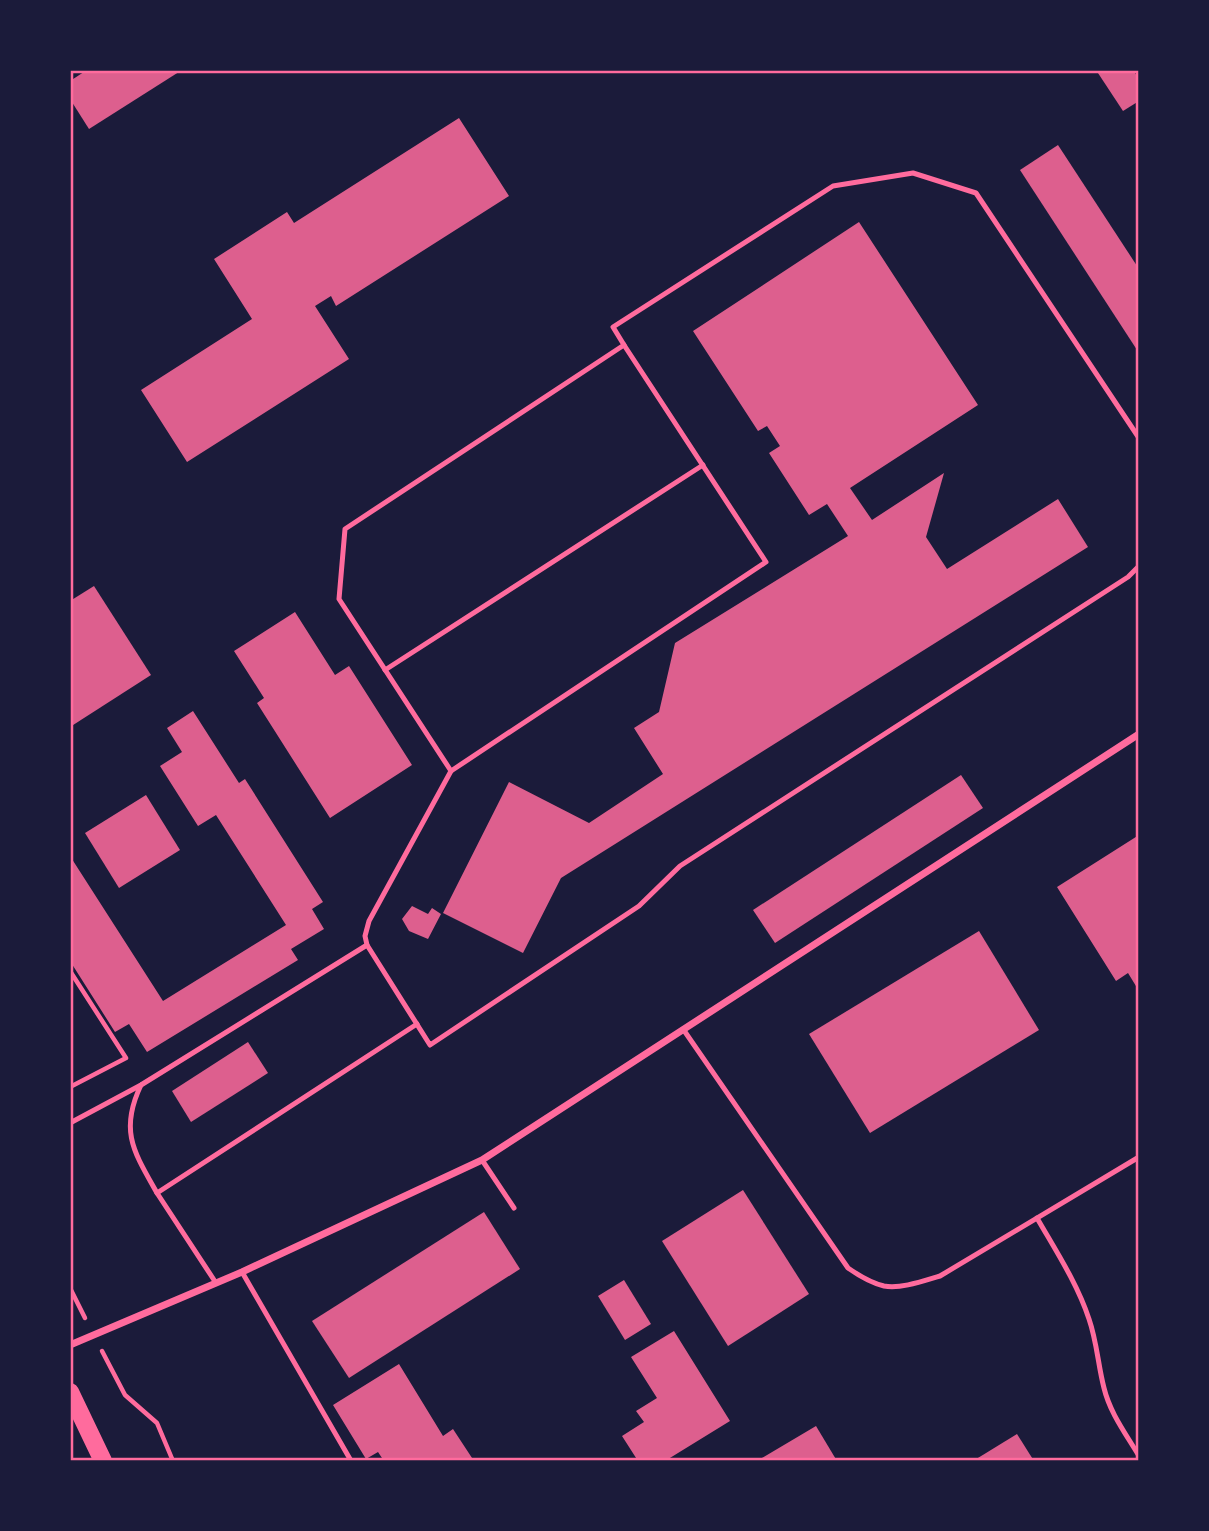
<svg xmlns="http://www.w3.org/2000/svg" width="1209" height="1531" font-family="Mulish,sans-serif">
  <style>
    .building { fill: #dd5f8e }
    .lines { fill: none; stroke-linecap: round; stroke-linejoin: round }
    .path { stroke: #ff6b9d; stroke-width: 4.5 }
    .service { stroke: #ff6b9d; stroke-width: 5 }
    .minor { stroke: #ff6b9d; stroke-width: 7 }
    .primary { stroke: #ff6b9d; stroke-width: 18 }
    .neatline { fill: none; stroke: #ff6b9d; stroke-width: 2.5 }
  </style>
  <rect width="100%" height="100%" fill="#1b1b3a"/>
  <g class="building">
    <polygon points="87,70 182,70 89,129 70,99 70,81"/>
    <polygon points="1096,70 1133,70 1139,79 1139,101 1123,111"/>
    <polygon points="459,118 509,196 336,306 331,296 315,306 349,359 187,462 141,390 252,319 214,259 287,212 294,223"/>
    <polygon points="1058,145 1139,269 1139,353 1020,170"/>
    <polygon points="859,222 978,405 850,488 872,520 944,473 926,537 947,569 1058,499 1088,547 561,878 523,953 443,913 509,782 589,823 663,774 634,728 659,712 675,643 848,536 827,504 809,515 769,453 780,446 767,426 758,431 693,331"/>
    <polygon points="94,586 151,675 70,727 70,601"/>
    <polygon points="295,612 335,675 349,666 412,765 330,818 257,703 264,698 234,651"/>
    <polygon points="193,711 239,783 245,779 323,902 312,909 324,929 291,949 298,960 147,1052 129,1024 115,1032 70,961 70,856 163,1001 286,925 216,815 198,826 160,766 182,752 167,728"/>
    <polygon points="961,775 983,808 775,943 753,910"/>
    <polygon points="146,795 180,850 119,888 85,833"/>
    <polygon points="1139,835 1139,991 1128,973 1116,981 1057,887"/>
    <polygon points="412,906 428,914 432,908 441,914 428,939 409,931 402,919"/>
    <polygon points="979,931 1039,1030 870,1133 809,1034"/>
    <polygon points="248,1042 268,1073 191,1122 172,1091"/>
    <polygon points="743,1190 809,1294 728,1346 662,1241"/>
    <polygon points="484,1212 520,1269 349,1378 312,1321"/>
    <polygon points="624,1280 651,1324 625,1340 598,1296"/>
    <polygon points="674,1331 730,1421 665,1461 638,1461 622,1436 644,1422 636,1411 657,1398 631,1357"/>
    <polygon points="399,1364 443,1436 453,1429 474,1461 384,1461 378,1452 366,1459 333,1405"/>
    <polygon points="816,1426 837,1461 757,1461"/>
    <polygon points="1017,1434 1034,1461 973,1461"/>
  </g>
  <g class="lines">
    <g class="path">
      <polyline points="70,971 126,1058 70,1087"/>
      <polyline points="70,1288 85,1318"/>
      <polyline points="102,1351 125,1395 157,1423 173,1461"/>
    </g>
    <g class="service">
      <polyline points="1139,438 976,193 913,173 833,186 613,327 624,345 345,529 339,599 451,771 369,921 365,936 367,945 430,1045 639,906 680,866 1128,577 1139,566"/>
      <polyline points="385,670 703,465"/>
      <polyline points="451,771 766,562 624,345"/>
      <path d="M683,1029L848,1268C858,1275 871,1283 884,1286C901,1289 923,1281 940,1276L1139,1157"/>
      <path d="M141,1085C119,1131 134,1152 157,1193"/>
      <polyline points="70,1123 141,1085 367,945"/>
      <polyline points="482,1160 514,1208"/>
      <path d="M1037,1218C1056,1251 1077,1283 1089,1319C1097,1342 1098,1365 1104,1388C1110,1413 1126,1434 1139,1456"/>
      <polyline points="242,1272 350,1459 345,1461"/>
      <polyline points="216,1283 157,1193 417,1024"/>
    </g>
    <polyline class="minor" points="70,1345 242,1272 482,1160 1139,734"/>
    <polyline class="primary" points="70,1392 103,1461"/>
  </g>
  <rect width="1209" height="1531" fill="none" stroke="#1b1b3a" stroke-width="144"/>
  <rect x="72" y="72" width="1065" height="1387" class="neatline"/>
</svg>
